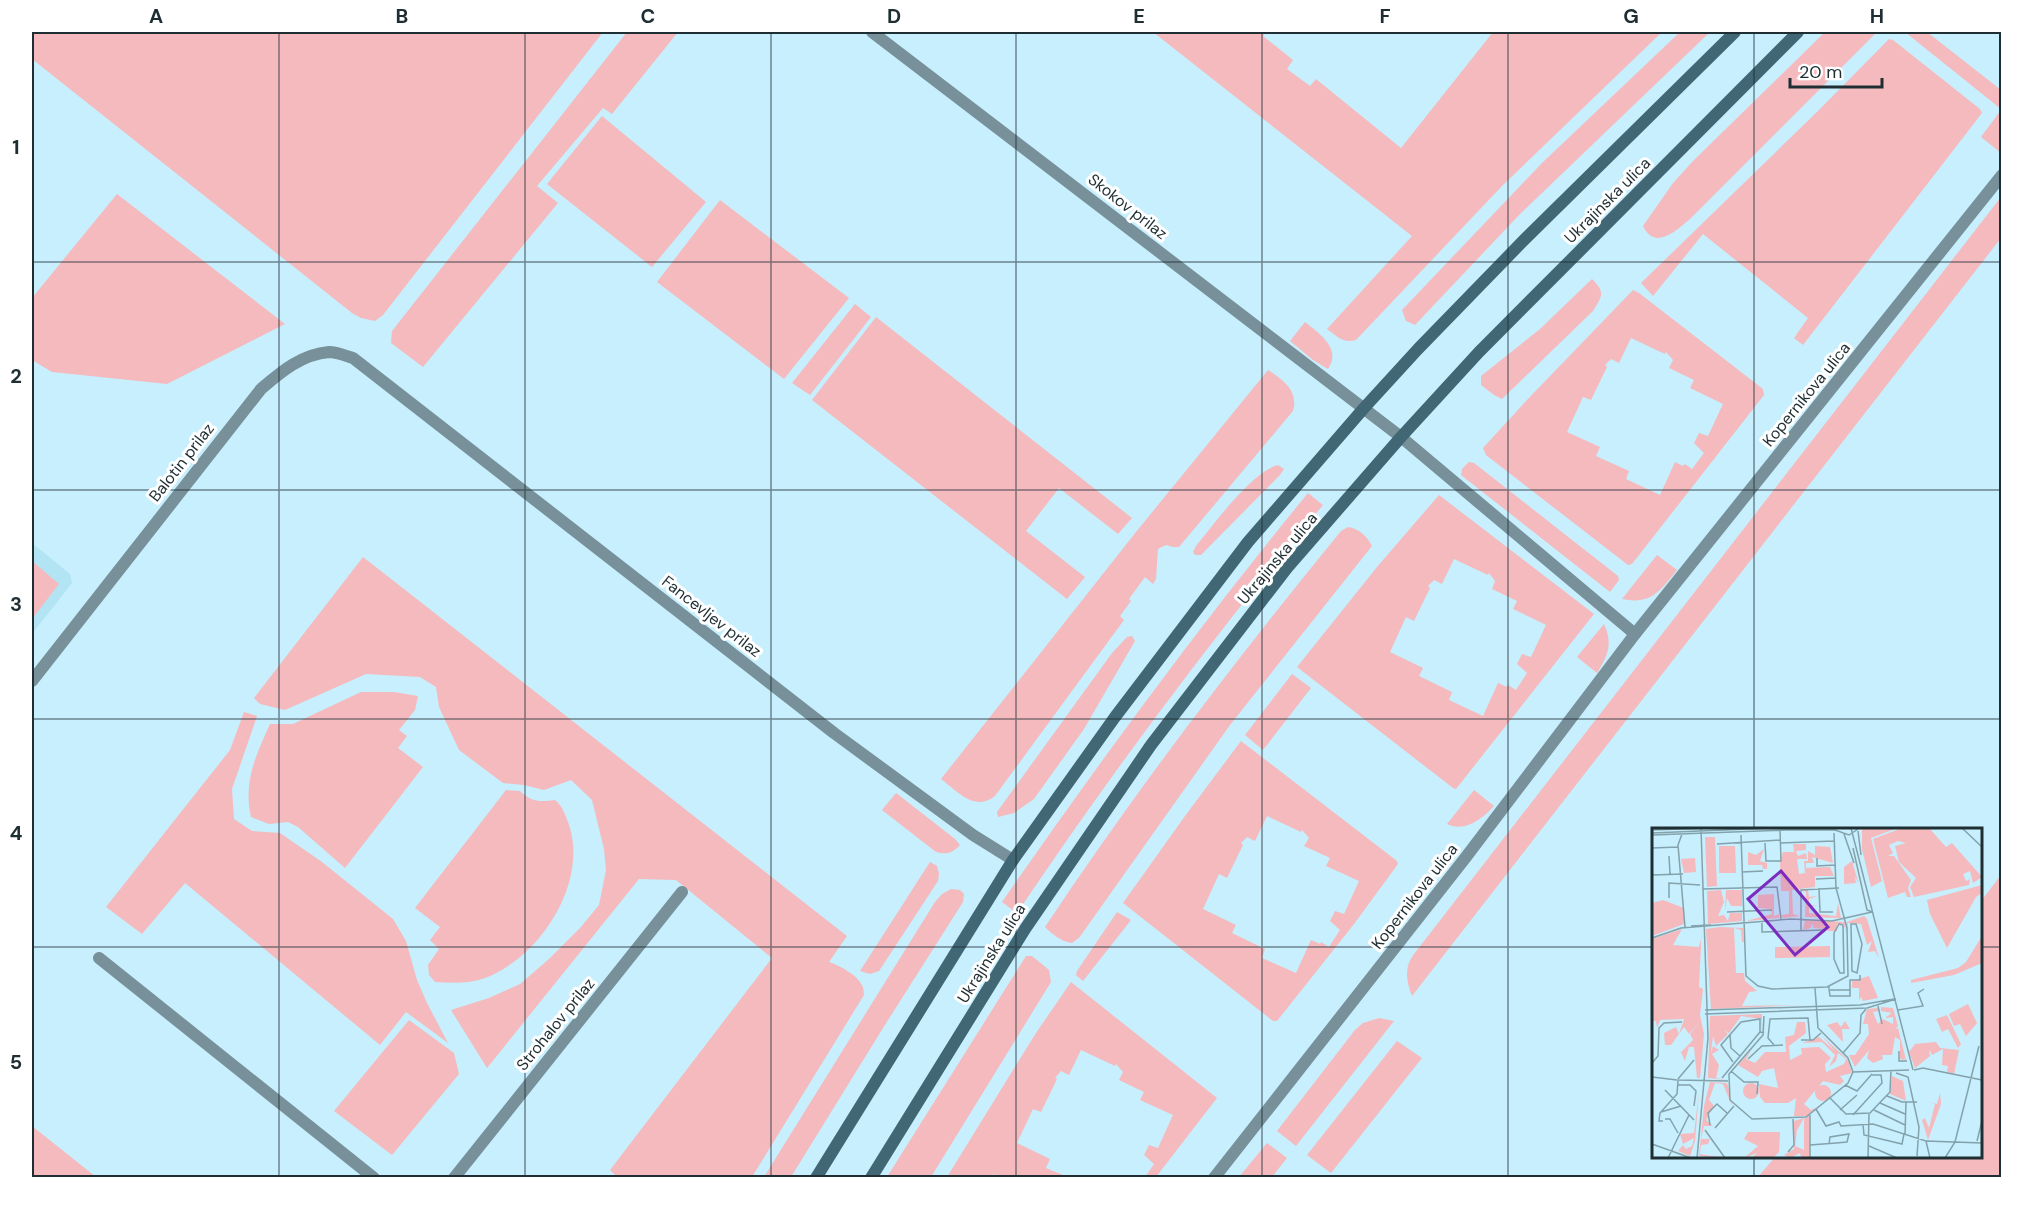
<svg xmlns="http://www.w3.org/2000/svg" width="2033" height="1209" font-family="'DM Sans',sans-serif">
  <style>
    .built { fill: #b3e4f4 }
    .green { fill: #f5babd; fill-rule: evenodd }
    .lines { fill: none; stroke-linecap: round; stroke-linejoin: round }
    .street { stroke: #779099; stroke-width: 12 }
    .secondary { stroke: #406773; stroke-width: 12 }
    .grid { fill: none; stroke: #1e2e33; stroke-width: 1.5; stroke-opacity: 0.55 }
    .labels { text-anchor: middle; stroke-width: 6; stroke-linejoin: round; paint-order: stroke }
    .street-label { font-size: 16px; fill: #1e2e33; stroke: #fff }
    .inset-road { fill: none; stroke: #83a2ac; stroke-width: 1.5 }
    .view { fill: #7b2cbf; fill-opacity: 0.15; stroke: #7b2cbf; stroke-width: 3 }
    .inset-edge { fill: none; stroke: #1e2e33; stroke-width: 3 }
    .neatline { fill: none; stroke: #1e2e33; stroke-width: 2 }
    .grid-label { font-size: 20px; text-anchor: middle; font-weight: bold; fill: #1e2e33 }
  </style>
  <rect width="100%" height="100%" fill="#c7effd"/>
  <polygon class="built" points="32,543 70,574 72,583 32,634"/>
  <g class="green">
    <polygon points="32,32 603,32 383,315 375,321 361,318 352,313 32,59"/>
    <polygon points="627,32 678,32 612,114 603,108 537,186 558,203 423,367 391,343 392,331"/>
    <path d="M1153,32H1266L1263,36L1293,60L1287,69L1310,86L1316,79L1401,148L1493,32H1662L1502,186L1356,340C1343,344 1337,336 1327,329L1412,236Z"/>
    <polygon points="1680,32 1710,32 1521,213 1415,325 1406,321 1402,310 1542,163"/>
    <path d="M1825,32H1877L1691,218C1678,229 1655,252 1643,226L1673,183L1693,161Z"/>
    <polygon points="1905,32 1927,32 2001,90 2001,109"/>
    <polygon points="1889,39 1893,40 1980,109 1982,113 1803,345 1794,338 1808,318 1703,234 1653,296 1641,283 1818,111"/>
    <polygon points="2001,110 2002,152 2001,153 1981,137"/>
    <polygon points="602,116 706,202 652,267 547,184"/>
    <polygon points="117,194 285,324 167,384 52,372 32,360 32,298"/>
    <path d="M2001,197V238L1412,996C1406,981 1404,967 1414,954Z"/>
    <polygon points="720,200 849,298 784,379 657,282"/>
    <path d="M1592,279C1606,293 1602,296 1593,311L1502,399L1494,395L1481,385V376L1540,329Z"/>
    <path d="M1633,290L1639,293L1763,389L1764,395L1632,564L1628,565L1486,455L1483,448L1526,401ZM1631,338L1665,354L1666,352L1673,360L1669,368L1694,380L1690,388L1723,404L1708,436L1699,433L1694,443L1704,453L1692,469L1685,464L1683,466L1675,462L1660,495L1626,479L1629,471L1596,456L1600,447L1567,432L1583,397L1591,400L1607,367L1605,365L1611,359L1619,363Z"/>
    <polygon points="855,304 871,317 810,395 792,383"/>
    <polygon points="876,317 1132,518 1118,534 1059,488 1026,531 1085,577 1067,599 812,400"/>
    <path d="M1305,322C1320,334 1342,349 1328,369L1313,360L1290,341Z"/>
    <path d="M1268,370C1283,380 1299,391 1293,411L1179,547H1173L1166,545L1158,549L1156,579L1153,584L1145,577L1129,599L1131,601L1120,616L1124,620L995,796C975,812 958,792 941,779L1136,532Z"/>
    <polygon points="1469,462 1474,463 1618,576 1619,580 1610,592 1461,475 1462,469"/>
    <path d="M1278,465L1284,469L1280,475L1201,555H1195L1193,552L1196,546C1214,524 1252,472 1278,465Z"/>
    <path d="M1308,493L1323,505C1213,636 1112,772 1017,913L1002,902C1099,762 1200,625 1308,493Z"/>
    <path d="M1439,495L1594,614L1456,789L1453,788L1297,667L1377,567ZM1454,559L1488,575L1489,573L1495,581L1492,589L1517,601L1513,609L1546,625L1531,657L1522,654L1517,664L1527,673L1516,690L1508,685L1507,687L1498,683L1483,716L1449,700L1452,692L1419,676L1423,668L1390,652L1406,617L1414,621L1430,588L1428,586L1434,580L1442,584Z"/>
    <path d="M1348,527C1358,528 1368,537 1372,546L1230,725L1079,938L1072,943C1062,942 1053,935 1045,927C1136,790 1237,658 1341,531Z"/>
    <path d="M1657,555L1677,570C1660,591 1651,605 1622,599Z"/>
    <path d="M363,557L847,936L829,962C839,965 857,975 862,985C863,986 864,993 864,995L752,1177H617L610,1170L772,958L676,880L639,879L487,1068L451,1010L489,998L520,984L549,959L580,928L599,905L606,870L604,849L592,800L571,780L544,790L524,785L503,783L459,750L439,707L436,687L420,677L366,674L285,710L260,704L254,698Z"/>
    <polygon points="32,561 59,584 32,619"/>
    <path d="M1604,624C1613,644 1608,655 1597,673L1577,657Z"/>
    <polygon points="1132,636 1135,641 1084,729 1034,799 1014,813 998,817 997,812 1112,653 1127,637"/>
    <polygon points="1292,674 1311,688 1263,750 1245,735"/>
    <path d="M361,692H394L418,696L415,710L399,730L407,736L398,748L423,767L345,868L298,827L288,822L269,824L251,817C243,782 256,755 270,724H293Z"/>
    <polygon points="244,712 257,716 232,789 234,819 252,831 280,833 322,862 393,919 406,941 417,980 427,1003 448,1043 406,1012 380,1045 185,883 142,934 106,907 230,750"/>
    <path d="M1241,741L1397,861L1398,864L1354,924L1277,1021H1273L1123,903L1185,816ZM1267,816L1301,832L1302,830L1309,838L1304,846L1330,858L1326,866L1359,881L1344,914L1335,911L1330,921L1340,930L1329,947L1321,942L1320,944L1311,940L1296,973L1262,958L1265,949L1232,933L1236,925L1203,909L1219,874L1227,878L1243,845L1241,843L1247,837L1255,841Z"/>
    <path d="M506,790L520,791C531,802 540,802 555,800C563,807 564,812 568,822C590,880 541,957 485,978C469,984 452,983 435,982L429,975L428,965L439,949L430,940L440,927L415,908Z"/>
    <path d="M1474,790L1494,806C1483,818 1465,833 1447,824Z"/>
    <path d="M896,793L955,839L960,845C953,853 946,855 936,852L882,810Z"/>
    <polygon points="930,862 937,866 939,874 938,881 879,971 870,974 860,971"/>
    <polygon points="2001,875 2001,1177 1758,1177 1775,1157 1980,1156 1981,901"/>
    <polygon points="951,889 960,890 964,894 963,902 883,1028 791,1177 764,1177 935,902 942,894"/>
    <polygon points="1117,912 1131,920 1083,981 1076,975 1077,971"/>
    <polygon points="1026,956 1032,956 1049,970 1051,982 931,1177 887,1177"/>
    <polygon points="1071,982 1217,1098 1156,1177 1145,1177 1154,1164 1144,1155 1149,1145 1158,1148 1173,1115 1140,1100 1144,1092 1119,1080 1123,1072 1116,1064 1115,1066 1081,1050 1069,1075 1061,1071 1055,1078 1057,1079 1041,1112 1033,1109 1017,1143 1050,1159 1046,1168 1068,1177 998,1178 994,1174 991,1177 947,1177 1036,1033"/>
    <polygon points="1379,1018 1394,1021 1296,1146 1277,1131 1355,1030 1363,1023"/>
    <polygon points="409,1020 454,1053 459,1074 392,1155 334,1111"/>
    <polygon points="1397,1041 1422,1058 1331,1173 1307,1155"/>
    <polygon points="32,1126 96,1177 32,1177"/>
    <polygon points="1267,1143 1287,1158 1272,1177 1239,1177"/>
  </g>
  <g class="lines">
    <g class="street">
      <polyline points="872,32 1401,437 1635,634"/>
      <path d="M32,681L261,389C281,372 302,354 329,352C337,352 346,356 353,358L834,733L973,835L1013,860"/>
      <polyline points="99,958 374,1178"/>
      <polyline points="454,1178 682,892"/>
      <polyline points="1214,1178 1466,857 1635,634 2002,175"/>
    </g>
    <g class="secondary">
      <polyline points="816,1178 1013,860 1115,717 1248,542 1364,408 1418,349 1524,240 1735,32"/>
      <polyline points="871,1178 1025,929 1151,745 1287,568 1401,437 1479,352 1798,32"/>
    </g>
  </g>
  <path class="grid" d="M279,32V1178M525,32V1178M771,32V1178M1016,32V1178M1262,32V1178M1508,32V1178M1754,32V830M32,262H2002M32,490H2002M32,719H2002M32,947H1654M1980,947H2002M1754,1156V1178"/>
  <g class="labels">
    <g class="street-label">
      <text transform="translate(1607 200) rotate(-45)" y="6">Ukrajinska ulica</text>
      <text transform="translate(1128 206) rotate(38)" y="6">Skokov prilaz</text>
      <text transform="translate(1806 394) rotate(-51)" y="6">Kopernikova ulica</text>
      <text transform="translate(181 462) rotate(-52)" y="6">Balotin prilaz</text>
      <text transform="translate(1277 558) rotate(-50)" y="6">Ukrajinska ulica</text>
      <text transform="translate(712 616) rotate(38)" y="6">Fancevljev prilaz</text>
      <text transform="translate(1414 896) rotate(-52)" y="6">Kopernikova ulica</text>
      <text transform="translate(991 953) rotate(-58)" y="6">Ukrajinska ulica</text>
      <text transform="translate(555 1024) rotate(-51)" y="6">Strohalov prilaz</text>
    </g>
  </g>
  <g transform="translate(1652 828)">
    <rect width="330" height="330" fill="#c7effd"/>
    <path d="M210,0H245L219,10L230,53L219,59L210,21ZM250,0H277L294,19L300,15L330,49L321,55L318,43L311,46L314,53L318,51L317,57L262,69L258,59L264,50L247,34L243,18L254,15L246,13L237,17L241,25L236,28H242L259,52L256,60L259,69H255L253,64L236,70L221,11ZM53,9H63L65,58L55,59ZM141,16H154V22L144,23L146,28L154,25L155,31H145L147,46L153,45L152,33H156V23L163,27V18L178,19L181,35L160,29L162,35H154V40L178,39L182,48H163V59L140,62L141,86L148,88L131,90L129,87L137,86V63H129L128,35L131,24H142ZM67,18H83L84,45H67ZM112,21L108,33L115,35V41H111L110,37H96V24L104,27ZM43,30L44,44L32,45L29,31ZM200,33L205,50L207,57L203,48L204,55L192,56V39ZM330,57V65L324,69L295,120L278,86L275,72ZM69,62L72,74L66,88L72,87L76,93L78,85H90V93L56,96L55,63ZM74,62H90V78H79L75,70L73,83ZM150,62H156L157,69L166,68L157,71V77L167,78H157V85L184,88L186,75L189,90L153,89L154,64ZM122,66V88L127,86V90L94,93L120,86L119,81L106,80V67ZM11,72L32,80V96L0,108V75ZM212,88L215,91L227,130L223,123L216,124L220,113L215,117L209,96L196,95V107L195,94ZM153,92L193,94L194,107L192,96H185V103H176L175,96L173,101L161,100V95L159,100L151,102ZM68,99L91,100L92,114H90L89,102L82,100L84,145H92L93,153L105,163L97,164L90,178L150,177L59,181L54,101ZM30,101L21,117L47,119L49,111V117L47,159L51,161L48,187L52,206L48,250H45L42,219H37L33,233L29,224L41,212L38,206L48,194L37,206L32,199L19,217H13L12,205L24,199L27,206L32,191L8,192L5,200L4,193H0V111ZM330,108V135L302,147L259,155V152L306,140L314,134ZM178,118V129L123,130V119ZM217,148L226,170L211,173L209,169L207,173V160H200V153ZM316,176L325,195L314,208L308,196L302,198L297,186ZM229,179L241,180L246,198L243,201L246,200L254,232L248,231V212L243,209L240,227H230L231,231L221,235L215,230L217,222L203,239L197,227H203L217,206L216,196H211L215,181L226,180L227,183L221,184L226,196L231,191L241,196V189L234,190V189L240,185L229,183ZM110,186V203L109,191L89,188L77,205L72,202L76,206L64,218L61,208L59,225L61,218L67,222L60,226L67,237L64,250L74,252L56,250L58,188ZM295,187L309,216L306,220L296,201L290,204L284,191ZM193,193L198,201H190L191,214L175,197L185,194L189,199ZM145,194H153L154,205L137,218L138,232L150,226L149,220L167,219L179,230L173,236L174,244L192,236L194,231L186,225L184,233L177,239L183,227L170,214L150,215L167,209L183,223L169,207L196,232L200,245L188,248L192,253L188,257L171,253L152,276L159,282L165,279L155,288H142L144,270L136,275H113L108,269L107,256L126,260L122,240L110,243L106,249L86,237L100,221L94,231L103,235L113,224H134L133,209L142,207ZM284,214L288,220L307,222L302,246L295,244L296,238L290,237L291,221L280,227L277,221L278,228L263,240L257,224L263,216ZM240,248L251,253L254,273L238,266ZM58,254L74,255L76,257L80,278L71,256L63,255L57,272L62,278L54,292L61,298H52L49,311H58L56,316L49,317L48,326L72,330L47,328L52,278ZM91 263a8 8 0 1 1 16 0a8 8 0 1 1-16 0ZM163 265a8 8 0 1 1 16 0a8 8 0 1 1-16 0ZM47,264L43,313L38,328L26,323L31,317L34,321L40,318L42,310L31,316L28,306L42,305ZM288,265L289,276L276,312L270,292L273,290L277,300L283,276L277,274L285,276ZM157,288L158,330L149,329L148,325L138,330L132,327L142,321V293L152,290L145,302L143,318L152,322V291ZM96,304H128L127,324L121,330H100L105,325L92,330L106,318L92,311Z" fill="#f5babd"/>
    <path class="inset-road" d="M199,0L261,242M310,0L330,19M0,2L54,0M206,3L209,27M0,5L120,0M30,6L26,17L33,99M192,6L202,35M0,7L136,2H183L197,7L206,1M89,7L94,148L106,158L120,161L175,159L196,148L195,100L184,60L182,5M113,15L114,33H129L128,2M128,15L182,13M65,16L128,12M0,20L26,19M201,20L215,82L220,84M17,28L18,46M165,30V38L183,37M90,44L111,43M0,47L31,46M164,51L184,50M167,60L168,84H181M51,61L125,59L129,91M17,70V55L48,57M75,84L120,82M110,95V104L172,102M187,96L191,97L192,145H188L182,131V105ZM199,96H204L210,116L205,145L200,143ZM39,98L59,97M149,102V62L187,60M0,110L29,100L139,91L180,93L220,84M177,158V161L178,168H198V162H178M198,162V152H208V147M226,178L230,196M53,182L208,177L242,171M246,182L271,178L266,165L272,161M53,186L215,180L244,171M112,188L111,207L77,246L78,272L100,291L154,289L196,255L201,244L196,230L166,200L163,160M78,207L79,220L88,228M149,212H161L169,205M122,217L116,210L118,191L156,190L158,212M247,223V233H255M191,225L208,205L209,187L214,181M96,231L110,218L131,217M81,234L69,217L89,194L108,191V204L112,205M0,235L6,228L7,200L12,195L30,194M262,242L271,240L330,252M79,243L92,254H106L105,266M201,244L257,242M244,245L256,249L267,299L265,328M0,249L25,252M70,250L108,204M26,251L42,232M25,252L76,253M26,257H38L44,263L42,278M193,257L205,263L220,246M13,262L42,292M235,268L250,274H265M178,270L194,286L218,285L238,264L239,242M228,275L253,286M164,281L174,298L187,294L189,298L221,296L274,313L278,330M188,282L205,267M222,282L253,297M9,284L29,278M201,287L230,255L229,247H220M13,291H18L26,305M11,293H7L8,285L25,266L26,253M211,296L212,307L250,316L252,306M58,297L56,285L65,276L75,285M63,300L82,278M53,302L73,330M253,307L254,274M274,313L330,315M325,313L330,293M0,316L39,330M158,317L184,315L195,314L197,306L178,309L177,316M217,318L245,330M136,324L142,317L141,291M16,330L37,287M45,330L56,210L49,0M158,330V287M216,330L217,286M293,330L303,314L327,218"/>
    <path class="view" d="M129,43L176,99L143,127L96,71Z"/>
    <rect width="330" height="330" class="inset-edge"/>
  </g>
  <rect width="2033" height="1209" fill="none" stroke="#ffffff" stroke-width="66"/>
  <path d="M1790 78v9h92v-9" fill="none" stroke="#1e2e33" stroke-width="3"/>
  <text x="1799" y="78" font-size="18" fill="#1e2e33" stroke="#ffffff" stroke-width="4.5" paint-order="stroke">20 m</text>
  <rect x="33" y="33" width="1967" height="1143" class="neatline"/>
  <g class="grid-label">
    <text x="156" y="23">A</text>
    <text x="402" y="23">B</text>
    <text x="648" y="23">C</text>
    <text x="894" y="23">D</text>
    <text x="1139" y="23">E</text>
    <text x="1385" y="23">F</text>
    <text x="1631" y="23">G</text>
    <text x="1877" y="23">H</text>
    <text x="16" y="154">1</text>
    <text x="16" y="383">2</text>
    <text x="16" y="611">3</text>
    <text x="16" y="840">4</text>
    <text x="16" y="1069">5</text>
  </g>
</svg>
